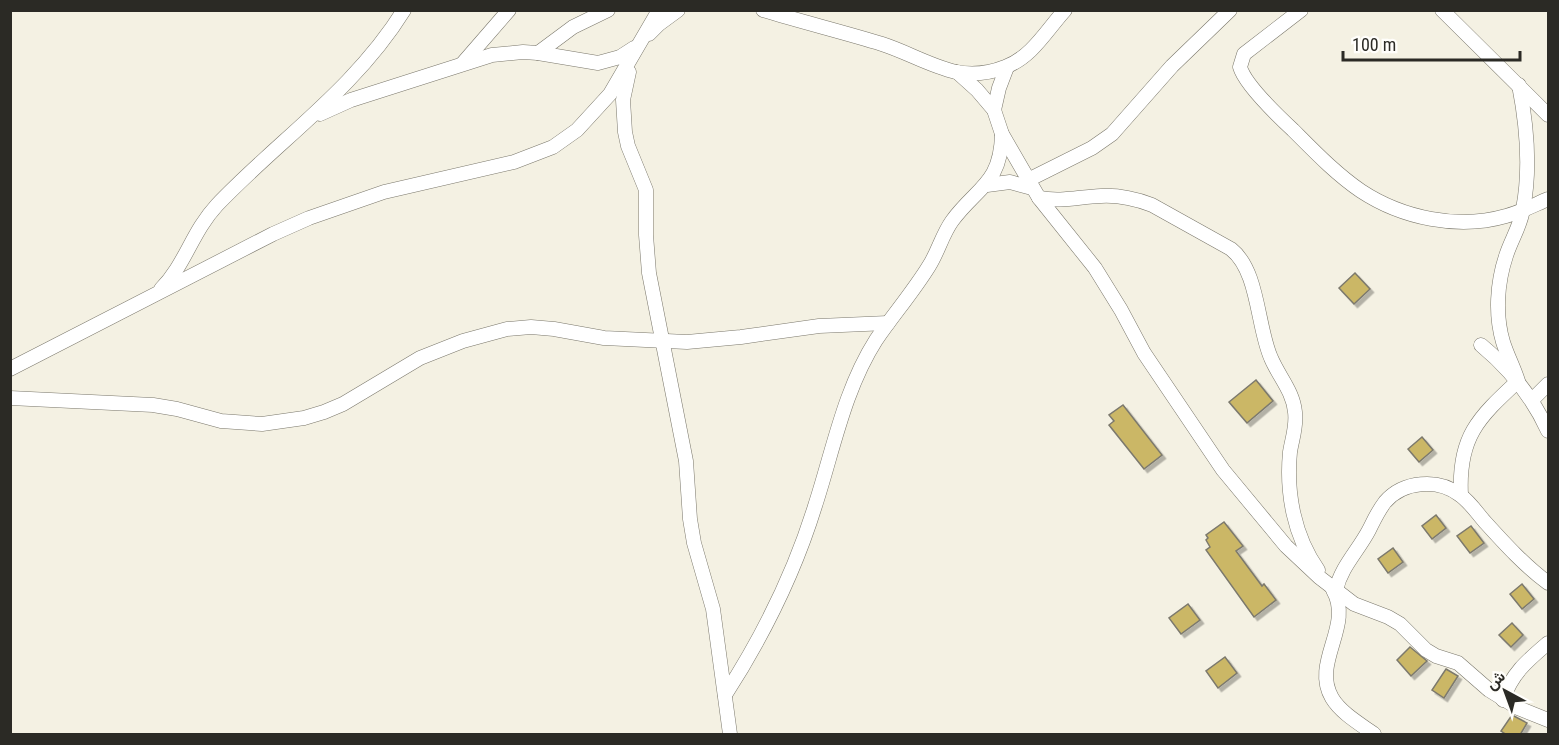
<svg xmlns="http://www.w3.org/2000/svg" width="1559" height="745" font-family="'Roboto Condensed',Vazirmatn,sans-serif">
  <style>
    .building { fill: #cbb766; stroke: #7c796d; stroke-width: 1.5; filter: url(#shadow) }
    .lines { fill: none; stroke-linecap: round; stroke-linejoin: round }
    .minor-casing { stroke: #7a776b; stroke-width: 15 }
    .minor { stroke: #fff; stroke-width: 14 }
  </style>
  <defs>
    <filter id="shadow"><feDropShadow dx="3.5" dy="3.5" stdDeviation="0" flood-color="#0004"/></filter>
  </defs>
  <rect width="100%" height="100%" fill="#f4f1e3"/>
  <g class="building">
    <polygon points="1355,273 1370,289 1354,304 1339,288"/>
    <polygon points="1256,380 1273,401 1247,423 1229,402"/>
    <polygon points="1123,405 1162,455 1144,469 1109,425 1114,421 1109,415"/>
    <polygon points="1422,437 1433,450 1419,462 1408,449"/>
    <polygon points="1436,515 1446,528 1432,539 1422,526"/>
    <polygon points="1224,522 1243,546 1236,551 1262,586 1264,584 1276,600 1254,617 1206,550 1210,547 1206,540 1208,538 1206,535"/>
    <polygon points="1471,526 1484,543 1470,553 1457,536"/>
    <polygon points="1393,548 1403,562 1388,573 1378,559"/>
    <polygon points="1522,584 1534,599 1522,609 1510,594"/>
    <polygon points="1188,604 1200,620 1181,634 1169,618"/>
    <polygon points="1512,623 1523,635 1511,647 1499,635"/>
    <polygon points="1410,647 1427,661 1411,676 1397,660"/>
    <polygon points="1225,657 1237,673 1218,688 1206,671"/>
    <polygon points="1446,669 1458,676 1444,698 1432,690"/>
    <polygon points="1512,715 1527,723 1520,735 1507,735 1501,731"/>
  </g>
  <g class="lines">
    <g class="minor-casing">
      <g id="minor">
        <path d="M763,10C802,22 843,32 882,44C907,52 930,66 956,72C972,75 990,73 1005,67C1032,57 1046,31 1065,10"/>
        <path d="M1301,10L1244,54L1240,67C1245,85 1278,116 1293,130C1314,151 1336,174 1361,191C1402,218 1458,230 1506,216C1521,212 1534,205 1548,199"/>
        <polyline points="1442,10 1548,115"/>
        <polyline points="649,34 659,24 678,10"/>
        <polyline points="538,53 573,27 608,10"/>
        <polyline points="463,63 509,10"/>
        <polyline points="629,72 623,100 625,132 628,146 646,190 646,235 649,273 686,461 690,519 694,543 713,609 730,734"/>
        <polyline points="957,72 977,90 994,110 1002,134 1039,198 1095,268 1121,310 1144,353 1223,470 1286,546 1319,577 1354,604 1388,617 1400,624 1426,650 1436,656 1458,663 1489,690 1518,708 1548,720"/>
        <polyline points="994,110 999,88 1007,67"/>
        <polyline points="320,114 351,100 492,55 523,52 538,53 598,63 620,57 634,48"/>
        <polyline points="1028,180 1092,148 1112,134 1172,66 1230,10"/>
        <polyline points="987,185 1010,182 1032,188"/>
        <path d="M1039,198C1062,202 1078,197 1101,196C1119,195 1136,199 1152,205L1231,249C1259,271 1257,327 1271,358C1279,377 1293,391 1295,412C1297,426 1292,439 1290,452C1286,493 1294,536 1318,570"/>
        <path d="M161,289C185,265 192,232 217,205C279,140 355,89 404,10"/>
        <path d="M1481,345C1510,369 1532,396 1548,431"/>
        <polyline points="10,369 273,234 309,218 384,192 514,162 553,147 577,130 610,94 659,10"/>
        <polyline points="10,398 153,405 177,409 221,421 262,424 304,418 324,412 343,404 420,358 463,341 507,329 531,327 554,329 604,338 687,342 741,337 819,326 888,323"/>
        <polyline points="1532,400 1548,384"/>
        <path d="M1461,495C1458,437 1478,418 1518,381C1514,368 1507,355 1503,342C1495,315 1497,283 1506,256C1511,240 1521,225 1523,209C1531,168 1527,126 1519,85"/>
        <path d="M1333,590C1354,626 1311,662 1332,698C1341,713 1360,724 1374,734"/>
        <path d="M1336,590C1341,567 1358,551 1369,530C1374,520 1378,511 1385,502C1403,481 1438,478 1460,495C1470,502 1477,513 1485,522C1505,544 1524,565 1548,583"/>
        <path d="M725,695C763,636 794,574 815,506C833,451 844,390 876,340C893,315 913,292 929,266C938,252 942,235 952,221C977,187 1001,184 1002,134"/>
        <path d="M1503,700C1511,674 1528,660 1548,643"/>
      </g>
    </g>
    <use href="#minor" class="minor"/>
  </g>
  <rect width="1559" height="745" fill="none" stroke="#2b2a25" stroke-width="24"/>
  <g transform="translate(1505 691) rotate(319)" stroke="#fffefb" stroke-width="4.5" paint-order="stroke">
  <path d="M0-4.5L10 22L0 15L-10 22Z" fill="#2b2a25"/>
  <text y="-9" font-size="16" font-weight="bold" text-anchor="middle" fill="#2b2a25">ش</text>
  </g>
  <path d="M1343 51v9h177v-9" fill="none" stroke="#2b2a25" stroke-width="3"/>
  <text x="1352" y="51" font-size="18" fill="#2b2a25" stroke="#fffefb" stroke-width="4.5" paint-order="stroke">100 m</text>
</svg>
